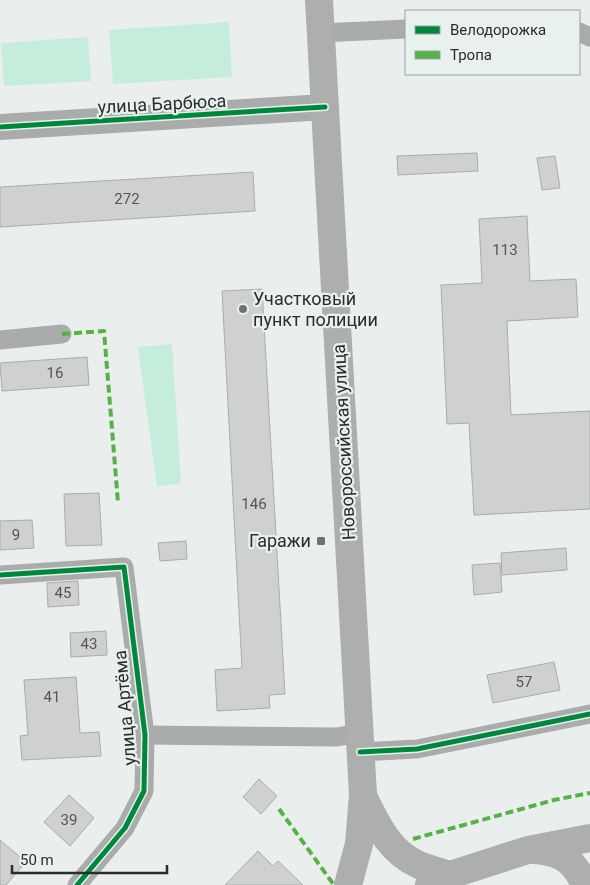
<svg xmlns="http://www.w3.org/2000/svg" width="590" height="885" font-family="Roboto,sans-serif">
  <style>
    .green { fill: #c4eddc }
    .building { fill: #ced1d0; stroke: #a8acaa }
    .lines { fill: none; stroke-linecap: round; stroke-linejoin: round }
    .street { stroke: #a9acab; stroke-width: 19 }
    .secondary { stroke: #a9acaa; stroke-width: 26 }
    .primary { stroke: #acafad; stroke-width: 28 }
    .quiet { stroke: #56b246; stroke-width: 4; stroke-dasharray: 8 4; stroke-linecap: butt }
    .cycleway-casing { stroke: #e8f1ed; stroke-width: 8 }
    .cycleway { stroke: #00873e; stroke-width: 5 }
    .poi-dot { fill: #6d7170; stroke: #e8f1ed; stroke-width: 2 }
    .labels { text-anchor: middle; stroke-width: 4.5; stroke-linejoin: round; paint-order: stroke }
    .number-label { font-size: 15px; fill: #535655 }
    .street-label { font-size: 18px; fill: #2a2d2c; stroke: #e8f1ed }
    .poi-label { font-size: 18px; fill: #2a2d2c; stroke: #e8f1ed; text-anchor: start }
  </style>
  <rect width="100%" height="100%" fill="#eaefed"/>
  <g class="green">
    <polygon points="229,22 232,77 113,84 109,30"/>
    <polygon points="88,37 91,81 4,86 1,43"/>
    <polygon points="172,344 181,483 157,487 138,347"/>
  </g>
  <g class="building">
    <polygon points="477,153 478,171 398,175 397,156"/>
    <polygon points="555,156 560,188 542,190 537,158"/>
    <polygon points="253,172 255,211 0,227 0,187"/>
    <polygon points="527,216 530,281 576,279 578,317 507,321 511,415 590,411 590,509 474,515 469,423 447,424 441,285 482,283 479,219"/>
    <polygon points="262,289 285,694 269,695 270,708 217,711 215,670 242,668 222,291"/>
    <polygon points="87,357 89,385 2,391 0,363"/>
    <polygon points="99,493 102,545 66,546 64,494"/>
    <polygon points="32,520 34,548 0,550 0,521"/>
    <polygon points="186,541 187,559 160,561 158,543"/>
    <polygon points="566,548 567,570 502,575 501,553"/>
    <polygon points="500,563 502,592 474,595 472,565"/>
    <polygon points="78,581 79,605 48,607 47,583"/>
    <polygon points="106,631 107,655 71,657 70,633"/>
    <polygon points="554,662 560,690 493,703 487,675"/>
    <polygon points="76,677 80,733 99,732 101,756 22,760 20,736 28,735 24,680"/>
    <polygon points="259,779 277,796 261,814 243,797"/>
    <polygon points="69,795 94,818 70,846 44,822"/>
    <polygon points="0,840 26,862 6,885 0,885"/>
    <polygon points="258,851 273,866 278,861 303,885 225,885"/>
  </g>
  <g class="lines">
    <g class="street">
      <polyline points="579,32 590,37"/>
      <polyline points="321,33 406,29"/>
      <polyline points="0,340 62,334"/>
      <polyline points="0,575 124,567 145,735 144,791 125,828 77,885"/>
      <polyline points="145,735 337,737 359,733"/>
      <polyline points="360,752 417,749 590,714"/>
    </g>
    <polyline class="secondary" points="0,127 325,107"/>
    <g class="primary">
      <polyline points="319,0 363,795 359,844 348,885"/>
      <path d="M363,796C377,824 389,852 419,865C429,869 440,872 450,875"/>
      <path d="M535,850C561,852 574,860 585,885"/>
      <polyline points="429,885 450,875 528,850 590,838"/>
    </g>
    <g class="quiet">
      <polyline points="62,334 104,331 118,503"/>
      <polyline points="279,809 334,885"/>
      <polyline points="413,839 554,800 590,793"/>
    </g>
    <g class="cycleway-casing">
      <g id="cycleway">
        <polyline points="0,127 325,107"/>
        <polyline points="0,575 124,567 145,735 144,791 125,828 77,885"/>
        <polyline points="360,752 417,749 590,714"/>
      </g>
    </g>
    <use href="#cycleway" class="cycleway"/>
  </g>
  <g class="poi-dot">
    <circle cx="243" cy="309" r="5"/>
    <rect x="316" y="536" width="10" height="10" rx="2.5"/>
  </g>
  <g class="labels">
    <g class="number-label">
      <text x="127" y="204">272</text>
      <text x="505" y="255">113</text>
      <text x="55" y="378">16</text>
      <text x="254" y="509">146</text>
      <text x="16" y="540">9</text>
      <text x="63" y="598">45</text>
      <text x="89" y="649">43</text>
      <text x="524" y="687">57</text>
      <text x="52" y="702">41</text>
      <text x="69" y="825">39</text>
    </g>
    <g class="street-label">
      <text transform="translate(162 104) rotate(-3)" y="6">улица Барбюса</text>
      <text transform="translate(344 442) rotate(-93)" y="6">Новороссийская улица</text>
      <text transform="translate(125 708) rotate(-95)" y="6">улица Артёма</text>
    </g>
    <g class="poi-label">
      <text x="253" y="305">Участковый<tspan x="253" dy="21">пункт полиции</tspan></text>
      <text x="311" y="547" text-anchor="end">Гаражи</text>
    </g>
  </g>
  <rect x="405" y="10" width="175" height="65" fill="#e8f1ed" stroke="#9ca3a0"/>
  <rect x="415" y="26" width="25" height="8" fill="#00873e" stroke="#9ca3a0"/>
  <text x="450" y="35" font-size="15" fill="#2a2d2c">Велодорожка</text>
  <rect x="415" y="51" width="25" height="8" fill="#56b246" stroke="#9ca3a0"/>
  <text x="450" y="60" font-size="15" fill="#2a2d2c">Тропа</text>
  <path d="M12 865v8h155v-8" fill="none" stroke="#2a2d2c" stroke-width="2.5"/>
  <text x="20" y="865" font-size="15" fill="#2a2d2c" stroke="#e8f1ed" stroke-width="4" paint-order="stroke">50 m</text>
</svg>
